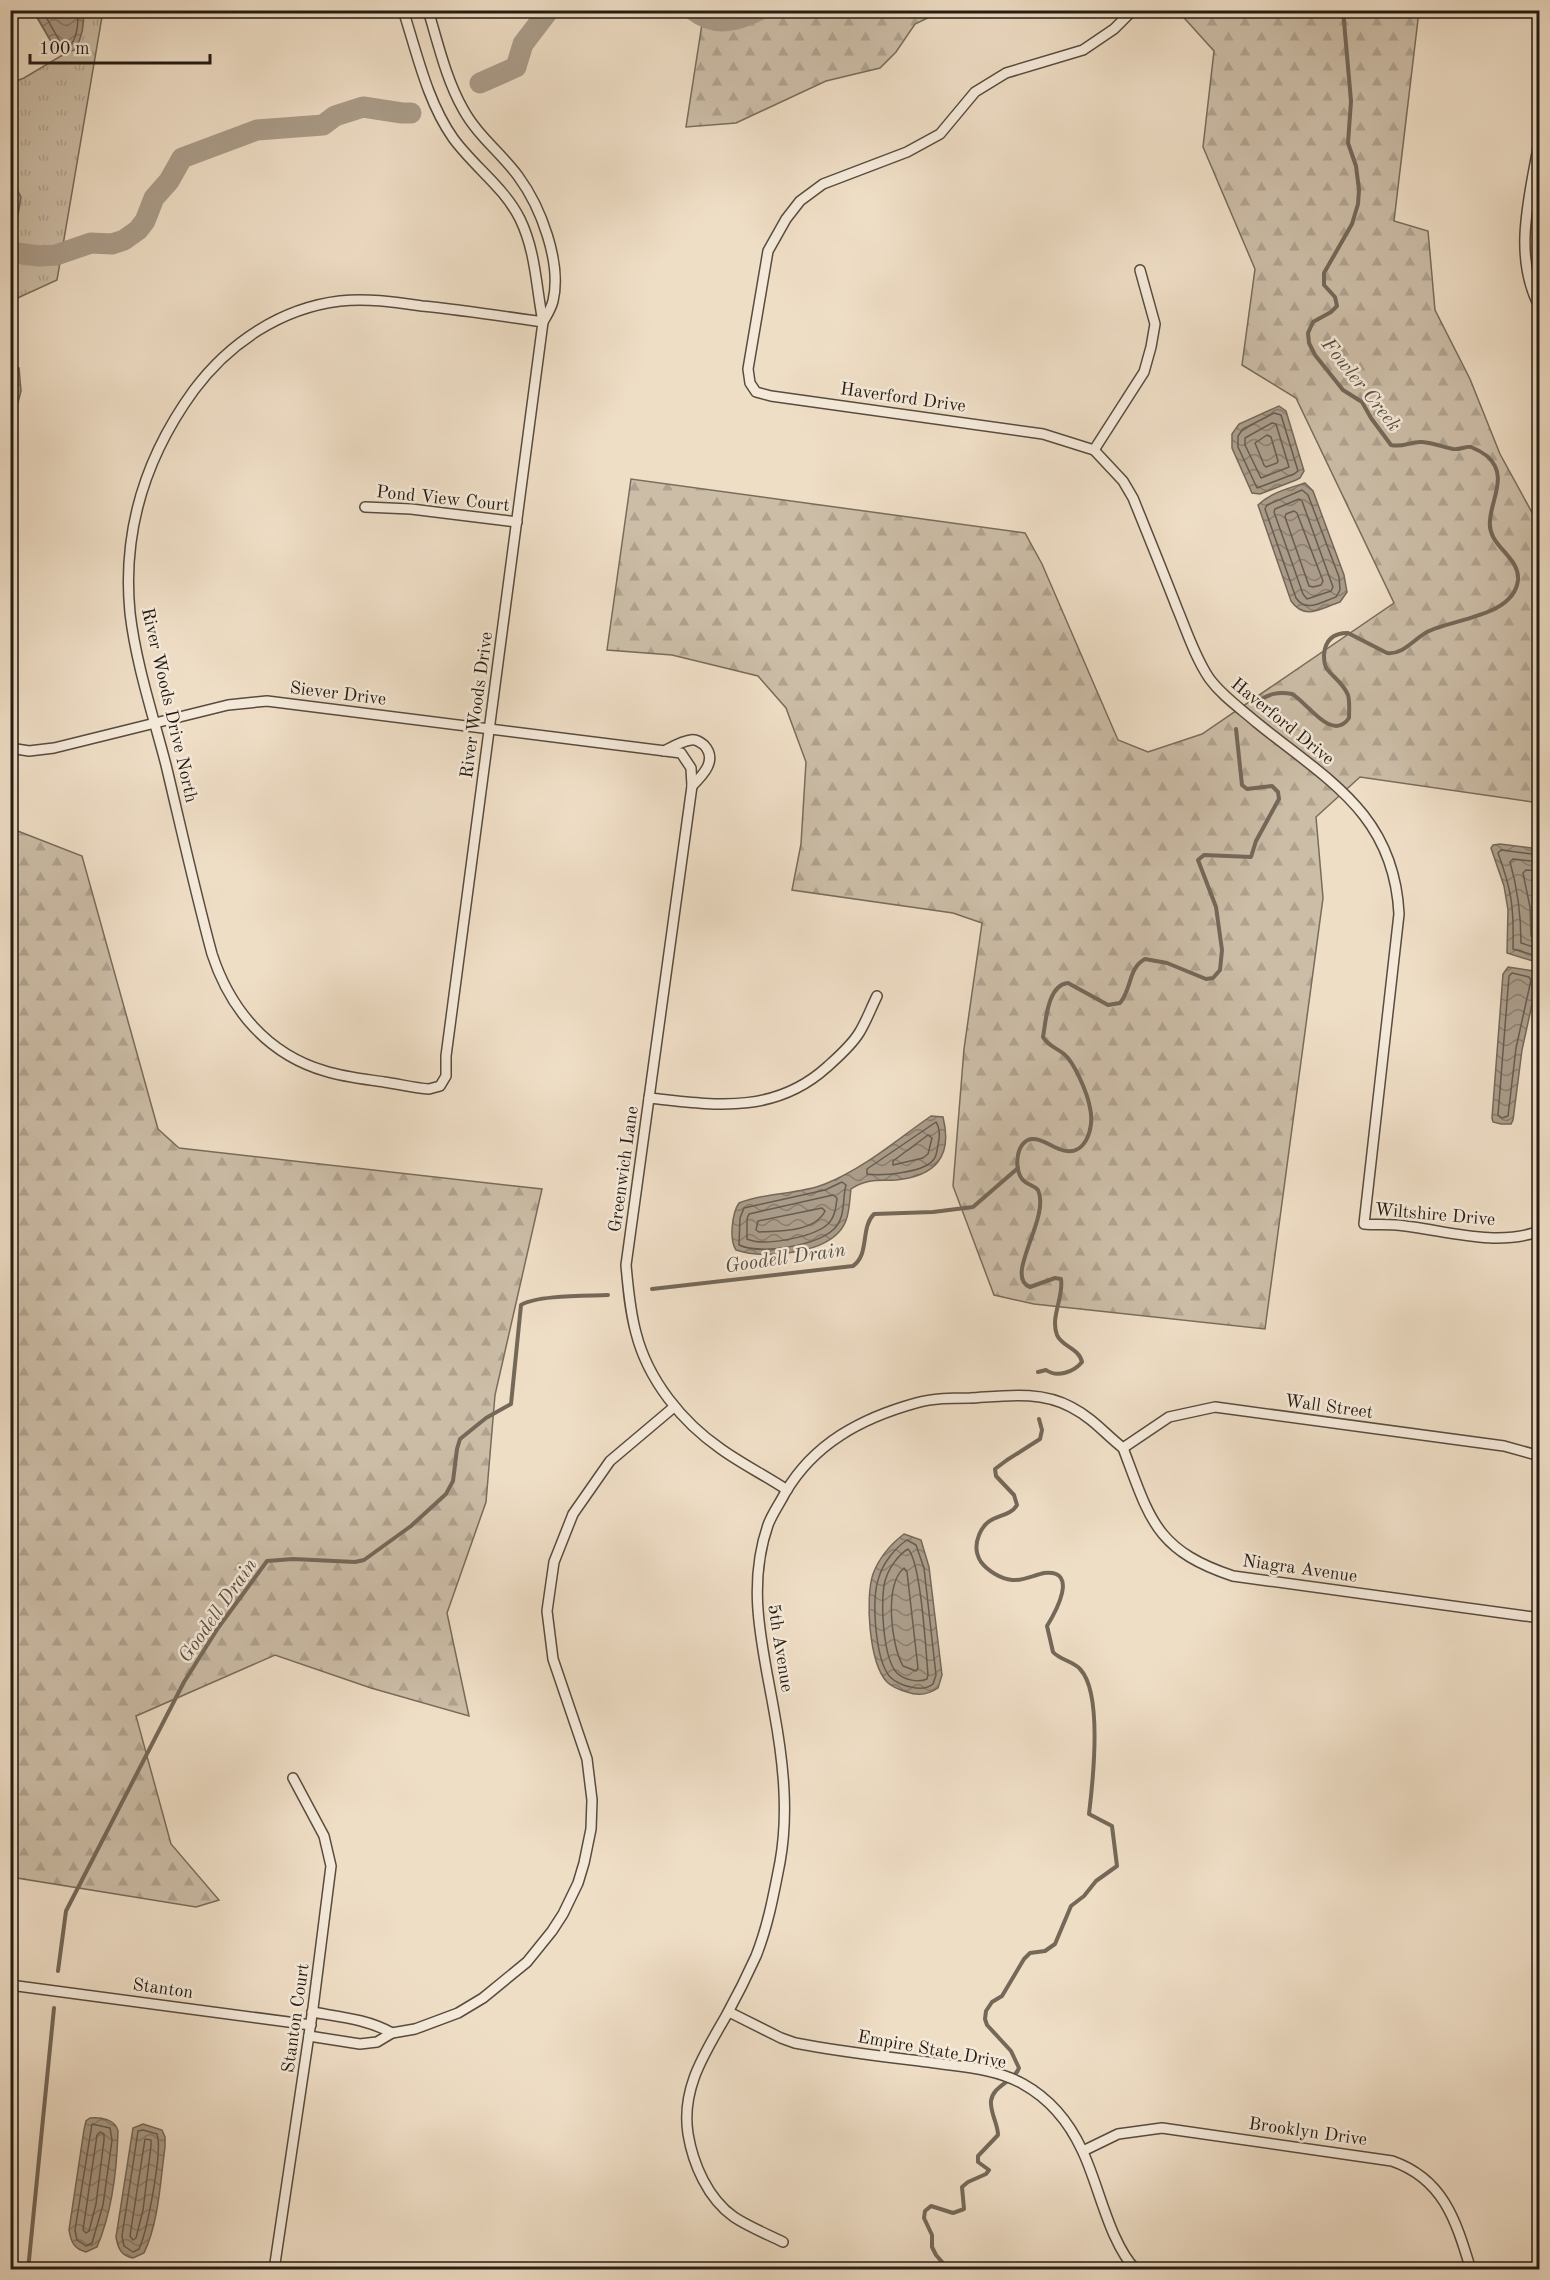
<svg xmlns="http://www.w3.org/2000/svg" width="1550" height="2280" font-family="'Old Standard TT',serif">
  <style>
    .grass { fill: url(#grass-tufts); stroke: #786c5c; stroke-width: 1.5 }
    .forest { fill: url(#forest-firs); stroke: #786c5c; stroke-width: 1.5 }
    .water { fill: url(#water-waves); stroke: #746859; stroke-width: 1.5 }
    .lines { fill: none; stroke-linecap: round; stroke-linejoin: round }
    .shore { stroke: #675c4e; stroke-width: 1.5 }
    .stream { stroke: #746859; stroke-width: 4 }
    .river { stroke: #aa9c89; stroke-width: 21 }
    .minor-casing { stroke: #574c3f; stroke-width: 12 }
    .minor { stroke: #f5eada; stroke-width: 9 }
    .labels { text-anchor: middle; stroke-width: 5; stroke-linejoin: round; paint-order: stroke }
    .street-label { font-size: 18px; fill: #241b12; stroke: #f5eada }
    .water-label { font-size: 20px; font-style: italic; fill: #5a4f42; stroke: #f5eada }
  </style>
  <defs>
    <pattern id="grass-tufts" width="24" height="20" patternUnits="userSpaceOnUse" patternTransform="scale(1.5)"><rect width="24" height="20" fill="#ccbda7"/><path d="M3 7l-1-3M5 7V3M7 7l1-3M15 17l-1-3M17 17v-4M19 17l1-3" fill="none" stroke="#afa28f"/></pattern>
    <pattern id="forest-firs" width="22" height="20" patternUnits="userSpaceOnUse" patternTransform="scale(1.5)"><rect width="22" height="20" fill="#ccbda7"/><path d="M5 1l3.5 6h-7zM16 11l3.5 6h-7z" fill="#afa28f"/></pattern>
    <pattern id="water-waves" width="16" height="10" patternUnits="userSpaceOnUse" patternTransform="scale(1.5)"><rect width="16" height="10" fill="#aa9c89"/><path d="M0 5q4-4 8 0t8 0" fill="none" stroke="#8a7e6f"/></pattern>
  </defs>
  <rect width="100%" height="100%" fill="#efdec6"/>
  <filter id="stains"><feTurbulence type="fractalNoise" baseFrequency=".00333" numOctaves="4"/><feColorMatrix values="0 0 0 0 .2 0 0 0 0 .09 0 0 0 0 .02 0 0 0 .5 -.17"/></filter>
  <radialGradient id="worn" r=".72"><stop offset=".6" stop-color="#630" stop-opacity="0"/><stop offset="1" stop-color="#630" stop-opacity=".3"/></radialGradient>
  <polygon class="grass" points="33,11 103,11 57,280 11,301 11,83 24,78 66,53 56,50"/>
  <g class="forest">
    <polygon points="1177,10 1419,11 1394,221 1428,231 1435,310 1470,379 1500,454 1535,518 1540,575 1539,803 1360,777 1316,817 1323,898 1265,1329 1034,1304 994,1295 953,1186 964,1049 982,923 953,913 792,890 801,844 806,762 786,708 758,676 672,655 607,650 631,479 1025,533 1042,564 1118,740 1148,752 1202,734 1394,603 1296,398 1242,365 1255,269 1203,147 1214,51"/>
    <polygon points="704,11 704,10 942,11 915,24 896,52 880,68 826,81 736,123 686,127"/>
    <polygon points="10,828 82,856 158,1129 179,1148 542,1189 495,1395 486,1502 447,1613 469,1716 371,1688 275,1655 136,1716 171,1844 219,1900 196,1907 11,1877"/>
  </g>
  <g class="water">
    <path d="M36,11H83C85,25 82,37 75,50L61,53L56,50L35,13Z"/>
    <polygon points="11,183 14,184 21,197 18,215 11,223"/>
    <polygon points="11,368 19,368 21,391 11,430"/>
    <polygon points="1279,406 1286,411 1304,471 1300,478 1296,480 1260,494 1252,493 1232,448 1232,434 1239,424"/>
    <path d="M1305,483L1313,491L1344,575L1347,592L1340,602C1321,608 1305,621 1291,601L1258,505C1270,493 1289,488 1305,483Z"/>
    <polygon points="1500,844 1539,849 1539,963 1507,953 1508,910 1504,886 1491,848 1493,845"/>
    <polygon points="1508,967 1534,971 1538,977 1522,1050 1513,1120 1511,1124 1501,1124 1493,1122 1492,1118 1503,974"/>
    <path d="M931,1116L943,1117C953,1157 935,1176 896,1180C879,1181 867,1178 851,1189C849,1204 850,1221 838,1233C818,1254 762,1259 736,1250C729,1240 732,1213 739,1203C766,1192 798,1195 825,1184C866,1167 895,1141 931,1116Z"/>
    <path d="M904,1534L921,1540L929,1567L942,1675L938,1688C928,1695 918,1696 907,1692C900,1690 892,1687 887,1682C869,1663 865,1598 873,1574C879,1558 891,1544 904,1534Z"/>
    <path d="M90,2118C101,2117 115,2119 118,2131C117,2169 112,2212 97,2247L86,2252C74,2249 71,2242 69,2230L84,2130L86,2121Z"/>
    <path d="M143,2124L162,2130L165,2137V2147C160,2183 159,2221 144,2253L133,2258C121,2256 118,2248 116,2237L133,2128Z"/>
  </g>
  <g class="lines">
    <g class="shore">
      <path d="M42,10L63,47L71,45C78,34 78,23 78,10"/>
      <polygon points="1274,413 1281,415 1298,471 1294,474 1257,488 1238,447 1238,436 1243,429"/>
      <polygon points="1272,423 1276,424 1289,467 1261,478 1245,445 1245,438"/>
      <polygon points="1267,435 1271,437 1278,461 1277,463 1266,467 1264,465 1255,443"/>
      <path d="M1302,490L1308,495L1339,577L1340,590L1336,597C1321,602 1306,613 1296,598L1265,509L1267,505Z"/>
      <polygon points="1299,499 1302,501 1333,587 1331,591 1307,599 1303,594 1274,512 1275,509"/>
      <polygon points="1294,511 1297,513 1323,581 1321,585 1313,587 1309,586 1285,517 1286,514"/>
      <path d="M1540,855L1501,850L1498,853C1512,891 1514,908 1513,949L1540,957"/>
      <path d="M1540,862L1513,859L1510,862C1518,890 1521,914 1521,943L1540,949"/>
      <polyline points="1540,871 1526,870 1523,873 1530,907 1531,936 1540,940"/>
      <polygon points="1512,973 1529,977 1531,980 1516,1048 1508,1116 1502,1118 1498,1115 1509,976"/>
      <path d="M936,1122C940,1128 940,1137 938,1145C937,1149 937,1155 934,1159C925,1173 881,1176 867,1174V1169Z"/>
      <polygon points="928,1135 932,1138 928,1154 923,1158 893,1165 893,1161"/>
      <path d="M842,1182L846,1185C842,1200 846,1217 834,1229C816,1246 760,1255 739,1245L740,1218L744,1208L825,1190Z"/>
      <path d="M833,1195L837,1198C836,1207 835,1217 828,1224C814,1237 763,1247 747,1239V1219L749,1214Z"/>
      <path d="M822,1208L825,1211C815,1232 779,1231 759,1232L756,1230L758,1221Z"/>
      <path d="M907,1540L916,1545L924,1568L936,1675L933,1684C927,1689 919,1689 911,1687C904,1686 895,1682 890,1677C875,1659 871,1599 879,1577C883,1563 895,1548 907,1540Z"/>
      <path d="M908,1549C921,1562 926,1652 928,1675L927,1679C919,1683 904,1680 897,1673C883,1659 879,1596 886,1578C889,1568 899,1554 908,1549Z"/>
      <path d="M904,1568L907,1572L918,1668L916,1671L903,1666C891,1645 884,1585 904,1568Z"/>
      <polygon points="92,2124 110,2128 112,2140 103,2205 92,2243 86,2246 77,2240 75,2230"/>
      <path d="M143,2130L157,2134C163,2150 147,2232 139,2249L133,2252L124,2246L122,2236L137,2138L138,2131Z"/>
      <polygon points="100,2132 104,2134 104,2140 96,2204 89,2231 86,2233 83,2230 97,2135"/>
      <polygon points="145,2139 151,2140 151,2146 143,2210 136,2238 133,2240 130,2236"/>
    </g>
    <g class="stream">
      <path d="M1257,702C1269,694 1278,691 1292,694C1307,702 1332,743 1349,718C1349,710 1350,702 1348,695C1343,683 1334,678 1327,669C1324,665 1324,660 1324,655C1325,640 1333,633 1348,633L1387,653C1403,655 1414,639 1427,632C1451,619 1514,617 1518,580C1520,556 1487,546 1490,521C1491,499 1509,475 1487,456C1483,453 1476,449 1471,447C1465,446 1460,450 1453,449C1443,447 1433,443 1422,442C1411,441 1403,448 1391,445L1371,418L1362,402L1343,390L1315,355L1309,343L1308,333L1313,322L1331,312L1337,306L1335,297L1324,285V273L1352,224L1358,204L1359,190L1356,166L1348,143L1351,101L1343,10"/>
      <path d="M652,1289L853,1266C870,1254 860,1228 874,1214L933,1212L973,1207L1018,1168"/>
      <path d="M1038,1372L1046,1370C1057,1378 1074,1372 1082,1362C1079,1348 1062,1347 1057,1335C1050,1317 1064,1297 1061,1279L1055,1278L1030,1287C1003,1277 1051,1218 1038,1190C1034,1185 1027,1185 1023,1180C1013,1170 1016,1139 1033,1139C1043,1139 1050,1146 1059,1149C1085,1160 1095,1128 1090,1108C1088,1095 1075,1063 1064,1054C1057,1048 1048,1046 1043,1037C1046,1022 1047,985 1068,983L1108,1005L1120,1003C1132,989 1128,968 1145,959L1167,963L1206,979L1213,978L1220,970L1222,950L1216,907L1198,860L1204,855L1251,857L1256,841L1279,799L1278,792L1272,786L1247,789L1242,785L1236,729"/>
      <path d="M58,1971L66,1911L184,1682L218,1628L267,1561L293,1559L355,1562L364,1560L411,1526L446,1494L453,1481L457,1449L460,1439L486,1418L511,1404L521,1305C537,1295 587,1296 608,1295"/>
      <polyline points="28,2270 54,2008"/>
      <path d="M949,2270L936,2255L932,2247V2235L924,2218L925,2211L931,2206L953,2213L964,2209L962,2187L968,2182L986,2174L989,2170L978,2162V2156L998,2135C998,2124 990,2113 991,2101C993,2085 1014,2082 1019,2068L1011,2051L987,2025L985,2019L986,2011L992,2002L1002,1996L1024,1959L1030,1953L1045,1951L1055,1944L1071,1906L1084,1896L1096,1881L1117,1866L1112,1826L1089,1814C1093,1781 1103,1693 1080,1669C1073,1661 1060,1660 1053,1652L1047,1626C1055,1613 1080,1569 1044,1573C1034,1575 1023,1581 1012,1580C1001,1579 988,1571 981,1562C975,1553 975,1545 979,1535C988,1512 1008,1520 1017,1505L1014,1495L996,1476L995,1469L1007,1460L1040,1439L1042,1430L1039,1419"/>
    </g>
    <g class="river">
      <path d="M693,10C715,27 735,22 759,10"/>
      <polyline points="480,83 516,67 523,44 549,10"/>
      <polyline points="10,252 39,256 56,255 91,243 112,244 124,240 138,230 145,221 154,198 169,181 182,158 257,130 323,125 335,116 363,107 402,113 411,113"/>
    </g>
    <g class="minor-casing">
      <g id="minor">
        <path d="M403,10C417,53 427,101 453,138C474,167 504,187 520,219C536,252 536,287 543,322L446,1056V1076L440,1086L429,1089C414,1088 399,1084 384,1082C364,1079 344,1077 325,1071C267,1054 230,1009 212,954C195,891 181,828 166,765C153,715 136,664 130,613C122,531 146,456 194,390C229,343 281,308 340,301C367,298 394,302 422,306C462,310 502,316 543,322"/>
        <path d="M428,10C438,43 446,79 463,109C477,135 501,153 518,176C541,207 562,263 553,301C551,309 547,315 543,322"/>
        <path d="M1133,10L1114,29L1083,50L1006,73L975,92L940,134L907,152L823,184L800,201L786,219L768,251L748,369L750,383L756,392L771,396L1043,434L1094,450L1123,481L1133,498C1148,535 1163,572 1177,608C1187,632 1195,657 1209,678C1222,696 1240,708 1256,722C1326,779 1394,813 1399,914L1364,1224C1374,1225 1385,1224 1396,1225C1442,1229 1494,1248 1540,1231"/>
        <path d="M1540,136C1531,192 1511,254 1540,308"/>
        <polyline points="1094,450 1144,372 1151,347 1155,324 1140,270"/>
        <polyline points="365,507 411,509 517,522"/>
        <path d="M10,748L29,751L54,748L228,705L267,701L681,753L691,768L692,786L626,1265C628,1288 630,1311 636,1333C648,1380 682,1422 721,1449C742,1464 766,1476 787,1490"/>
        <path d="M664,751C672,747 682,741 691,740C696,739 700,742 704,745C718,760 703,775 692,786"/>
        <path d="M649,1098C714,1105 774,1115 827,1067C838,1057 851,1046 859,1033C866,1022 871,1008 877,996"/>
        <path d="M1123,1448C1150,1519 1155,1550 1233,1576L1540,1618"/>
        <polyline points="1123,1448 1169,1417 1215,1407 1504,1446 1540,1456"/>
        <polyline points="10,1985 311,2025"/>
        <path d="M312,2012C340,2017 367,2019 392,2033"/>
        <path d="M729,2012L781,2038L795,2043C841,2052 888,2057 935,2063C964,2067 997,2069 1023,2084C1050,2099 1069,2122 1082,2150C1099,2185 1109,2242 1136,2270"/>
        <polyline points="309,2036 360,2044 377,2042 392,2033 415,2029 458,2013 483,1998 527,1962 552,1931 563,1914 578,1883 584,1863 591,1829 592,1800 587,1759 553,1659 547,1611 554,1562 573,1514 610,1461 674,1407"/>
        <path d="M1083,2151L1118,2134L1162,2128L1392,2161C1444,2179 1456,2221 1471,2270"/>
        <path d="M783,2242C767,2234 749,2227 734,2217C708,2199 693,2164 688,2134C681,2088 705,2053 726,2016C737,1996 747,1976 756,1956C768,1926 774,1893 780,1862C789,1812 783,1760 774,1711C763,1648 746,1588 768,1525C772,1514 780,1503 785,1493C814,1443 862,1418 916,1403C933,1398 952,1398 970,1398C1004,1396 1040,1390 1071,1407C1094,1419 1104,1433 1123,1448"/>
        <polyline points="274,2270 313,2008 331,1866 324,1836 293,1778"/>
      </g>
    </g>
    <use href="#minor" class="minor"/>
  </g>
  <g class="labels">
    <g class="street-label">
      <text transform="translate(903 397) rotate(8)" y="6">Haverford Drive</text>
      <text transform="translate(443 498) rotate(6)" y="6">Pond View Court</text>
      <text transform="translate(338 693) rotate(7)" y="6">Siever Drive</text>
      <text transform="translate(170 705) rotate(77)" y="6">River Woods Drive North</text>
      <text transform="translate(476 705) rotate(-82)" y="6">River Woods Drive</text>
      <text transform="translate(1283 721) rotate(39)" y="6">Haverford Drive</text>
      <text transform="translate(623 1169) rotate(-82)" y="6">Greenwich Lane</text>
      <text transform="translate(1435 1214) rotate(5)" y="6">Wiltshire Drive</text>
      <text transform="translate(1329 1406) rotate(8)" y="6">Wall Street</text>
      <text transform="translate(1300 1568) rotate(8)" y="6">Niagra Avenue</text>
      <text transform="translate(781 1648) rotate(81)" y="6">5th Avenue</text>
      <text transform="translate(163 1988) rotate(8)" y="6">Stanton</text>
      <text transform="translate(295 2018) rotate(-82)" y="6">Stanton Court</text>
      <text transform="translate(932 2049) rotate(10)" y="6">Empire State Drive</text>
      <text transform="translate(1308 2131) rotate(8)" y="6">Brooklyn Drive</text>
    </g>
    <g class="water-label">
      <text transform="translate(1362 384) rotate(51)" y="7">Fowler Creek</text>
      <text transform="translate(785 1257) rotate(-8)" y="7">Goodell Drain</text>
      <text transform="translate(217 1610) rotate(-55)" y="7">Goodell Drain</text>
    </g>
  </g>
  <rect width="1550" height="2280" fill="none" stroke="#efdec6" stroke-width="36"/>
  <rect x="12" y="12" width="1526" height="2256" fill="none" stroke="#241b12" stroke-width="3"/>
  <rect x="18" y="18" width="1514" height="2244" fill="none" stroke="#241b12" stroke-width="1.5"/>
  <path d="M30 54v9h180v-9" fill="none" stroke="#241b12" stroke-width="3"/>
  <text x="39" y="54" font-size="18" fill="#241b12" stroke="#f5eada" stroke-width="4.5" paint-order="stroke">100 m</text>
  <rect width="100%" height="100%" filter="url(#stains)"/>
  <rect width="100%" height="100%" fill="url(#worn)"/>
</svg>
